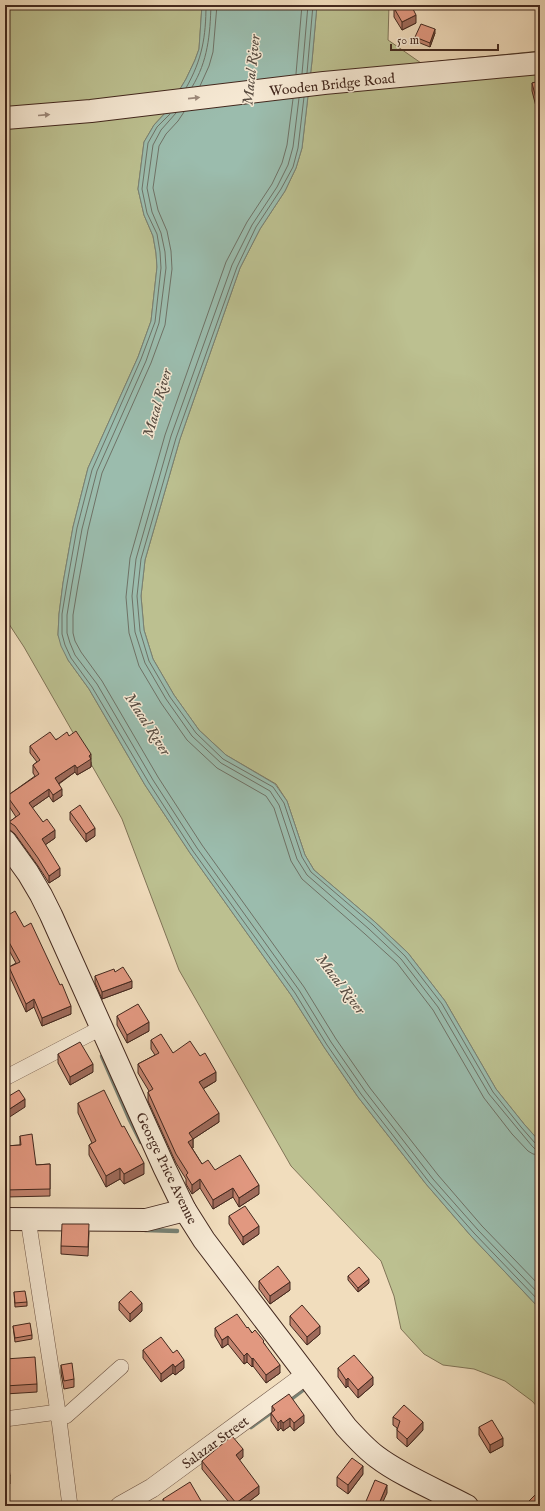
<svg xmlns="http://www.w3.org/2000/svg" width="545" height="1511" font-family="'IM FELL English',serif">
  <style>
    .green { fill: #bcc090; stroke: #807457 }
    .water { fill: #9bbcad; stroke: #788174 }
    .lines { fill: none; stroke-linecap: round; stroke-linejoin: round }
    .shore { stroke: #6f7266; stroke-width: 1 }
    .stream { stroke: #788174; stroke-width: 4.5 }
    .minor-casing { stroke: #6e5546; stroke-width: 16 }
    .tertiary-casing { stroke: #6e5546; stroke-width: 20 }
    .secondary-casing { stroke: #43281e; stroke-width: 24 }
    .minor { stroke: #f6e9d4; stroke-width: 15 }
    .tertiary { stroke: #f6e9d4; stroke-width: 19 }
    .secondary { stroke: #f6e9d4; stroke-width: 22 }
    .wall { fill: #c2836e; stroke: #43281e }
    .shaded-wall { fill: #9e6a5a; stroke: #43281e }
    .building { fill: #e19880; stroke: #43281e }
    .oneway { fill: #9c8879 }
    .labels { text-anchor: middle; stroke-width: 3; stroke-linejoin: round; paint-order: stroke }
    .street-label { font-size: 14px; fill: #43281e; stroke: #f6e9d4 }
    .water-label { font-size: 15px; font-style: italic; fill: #594d42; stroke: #f6e9d4 }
  </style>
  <rect width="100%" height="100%" fill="#f1ddbd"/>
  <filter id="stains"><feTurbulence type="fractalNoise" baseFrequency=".005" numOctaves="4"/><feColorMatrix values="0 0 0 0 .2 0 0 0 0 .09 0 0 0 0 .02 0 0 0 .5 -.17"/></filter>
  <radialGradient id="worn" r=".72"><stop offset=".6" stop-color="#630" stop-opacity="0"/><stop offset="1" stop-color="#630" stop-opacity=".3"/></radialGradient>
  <g class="green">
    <polygon points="5,5 202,5 199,49 195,60 186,79 167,111 154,125 144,142 138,189 144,215 153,236 156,253 157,267 151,321 138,357 88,468 73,527 63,583 59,614 58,635 68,660 89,689 145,785 190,853 291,995 324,1047 358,1097 426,1184 471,1236 540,1309 540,1410 532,1401 505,1381 474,1369 443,1365 424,1354 401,1329 394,1296 381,1261 291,1166 179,970 122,819 111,799 24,647 5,618"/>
    <polygon points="317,5 389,5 388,40 421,63 540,51 540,1142 524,1124 496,1089 445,1001 408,953 375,922 314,870 305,855 287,801 276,784 226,755 199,730 174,695 153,659 144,630 141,596 145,560 180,439 240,268 260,229 285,191 296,168 302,148 312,61"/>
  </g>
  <polygon class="water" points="202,5 317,5 312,61 302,148 296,168 285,191 260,229 240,268 180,439 145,560 141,596 144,630 153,659 174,695 199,730 226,755 275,784 287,801 305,855 314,870 375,922 408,953 445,1001 496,1089 524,1124 540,1142 540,1309 471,1236 426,1184 358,1097 324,1047 291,995 190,853 145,785 89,689 68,660 61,646 58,635 59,614 63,583 73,527 88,468 138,357 151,321 157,267 156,253 153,236 144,215 138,189 144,142 154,125 167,111 186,79 195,60 199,49"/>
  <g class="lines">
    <g class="shore">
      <polyline points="307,73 313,5"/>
      <polyline points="296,74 302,5"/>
      <polyline points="302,74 308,5"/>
      <polyline points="200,86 209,66 213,52 217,5"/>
      <path d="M192,87C208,61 210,35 211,5"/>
      <path d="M186,88C202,60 206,37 206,5"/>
      <polyline points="304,97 298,148 293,167 281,189 256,227 237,267 176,438 141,559 137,596 140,631 149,661 170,697 196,733 223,759 273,787 284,803 302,857 311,872 373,925 405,956 442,1004 493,1092 521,1127 535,1143 540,1144"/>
      <polyline points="299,98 293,147 288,165 277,187 252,225 232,265 171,436 136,559 132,596 135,632 145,663 166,699 192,736 221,763 270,791 279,805 297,859 307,875 369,929 401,959 438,1007 489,1094 532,1146 535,1149 540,1149"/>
      <polyline points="293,99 287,145 282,163 272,184 247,222 226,262 165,435 130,558 126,597 129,633 139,666 161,703 187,740 217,768 266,796 274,808 291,861 302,879 365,934 397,963 433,1010 484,1098 512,1134 528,1151 533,1154 540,1155"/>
      <polyline points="184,112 178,121 166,134 159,146 153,188 158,210 167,231 171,251 172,269 165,325 151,363 102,473 88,530 78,585 73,615 73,633 75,641 81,652 102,681 158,777 202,845 304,987 336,1039 370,1088 438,1175 482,1226 540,1286"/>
      <polyline points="176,113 161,130 153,145 147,188 152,212 161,233 165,252 166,268 159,323 146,361 97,471 82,529 72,584 67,615 67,633 70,643 75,655 97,684 153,780 197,848 299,990 331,1042 365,1091 433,1179 478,1230 540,1295"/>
      <polyline points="170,114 157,127 148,143 142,189 147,213 157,234 160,252 161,268 155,322 141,359 92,470 77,528 67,584 62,614 62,634 65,645 71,658 92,687 149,783 193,851 295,993 327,1045 361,1094 429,1182 474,1233 540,1302"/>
    </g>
    <g class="stream">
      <polyline points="102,1056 130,1120 141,1142"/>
      <polyline points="145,1230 177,1231"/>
      <polyline points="287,1402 308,1386"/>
      <polyline points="251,1427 276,1409"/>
    </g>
    <g class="minor-casing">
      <g id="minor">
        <polyline points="5,1078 101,1028"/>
        <polyline points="28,1219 58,1412 70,1506"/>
        <polyline points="58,1417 66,1416 121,1367"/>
        <polyline points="5,1419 58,1412"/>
      </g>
    </g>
    <g class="tertiary-casing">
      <polyline id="tertiary" points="120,1506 152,1488 307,1374"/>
    </g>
    <g class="secondary-casing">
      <g id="secondary">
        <polyline points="5,118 91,111 324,83 540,63"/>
        <path d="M5,841L28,873L41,895L51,915L165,1169L185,1210L204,1240L346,1427C356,1438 366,1449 377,1457C402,1476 439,1491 467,1506"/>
        <polyline points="5,1219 146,1220 185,1210"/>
      </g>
    </g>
    <use href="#minor" class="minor"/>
    <use href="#tertiary" class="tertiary"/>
    <use href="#secondary" class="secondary"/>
  </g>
  <g class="wall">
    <polygon points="394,8 416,23 402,30 394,17"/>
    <polygon points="435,33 430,47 415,41 415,37"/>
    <polygon points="540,81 539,118 532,91 532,83"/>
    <polygon points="69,736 91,762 91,767 77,775 75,772 59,784 62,796 53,802 49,796 32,808 55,838 45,845 60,876 49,883 38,866 15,834 9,829 9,822 16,817 7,803 7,796 35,776 33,773 33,765 37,762 30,753 30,746"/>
    <polygon points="70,812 95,836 86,842 70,820"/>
    <polygon points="5,917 71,1014 42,1026 34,1007 26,1012 9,975 9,967 16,963 5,943"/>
    <polygon points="115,972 132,988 102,999 95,983 95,976"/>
    <polygon points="117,1016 149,1031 127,1043 117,1025"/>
    <polygon points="151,1040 173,1053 216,1081 203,1089 219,1122 193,1139 193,1148 192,1148 202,1164 259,1194 239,1207 233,1197 213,1209 200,1188 192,1194 186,1184 186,1179 176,1163 148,1101 148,1092 149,1091 138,1073 138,1064 155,1055 151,1049"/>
    <polygon points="58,1054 93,1072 70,1085 58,1063"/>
    <polygon points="78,1103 144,1174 124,1184 120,1179 106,1187 89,1155 89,1145 92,1143 78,1113"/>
    <polygon points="20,1136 36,1165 50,1164 50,1196 5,1197 5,1146 20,1145"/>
    <polygon points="229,1216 259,1234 243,1245 229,1224"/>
    <polygon points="89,1232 88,1256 61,1254 61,1246"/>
    <polygon points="348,1276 369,1283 358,1292 348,1280"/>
    <polygon points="259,1281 290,1290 270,1304 259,1289"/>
    <polygon points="14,1292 27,1302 27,1306 15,1307"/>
    <polygon points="119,1302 142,1311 130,1322 119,1310"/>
    <polygon points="290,1316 320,1334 307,1345 290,1325"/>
    <polygon points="13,1326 32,1335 32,1339 15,1342"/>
    <polygon points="215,1328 247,1328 264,1343 280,1373 266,1383 253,1366 252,1367 247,1362 244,1364 228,1344 222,1348 215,1336"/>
    <polygon points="143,1350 184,1368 175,1375 173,1373 161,1382 143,1358"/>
    <polygon points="5,1359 37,1384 37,1392 5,1394"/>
    <polygon points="61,1365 74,1379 74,1387 64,1389 61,1373"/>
    <polygon points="338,1368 373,1385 358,1398 348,1386 346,1388 338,1377"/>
    <polygon points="272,1406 304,1423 294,1431 290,1426 283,1431 281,1428 278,1431 271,1421 271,1413 272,1412"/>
    <polygon points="393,1417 423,1430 407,1447 397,1438 397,1428 393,1425"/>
    <polygon points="479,1427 503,1446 490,1453 479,1435"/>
    <polygon points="243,1457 239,1460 259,1494 243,1506 232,1506 202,1469 202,1461"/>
    <polygon points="5,1460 10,1476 10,1484 5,1485"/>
    <polygon points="363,1474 348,1494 337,1486 337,1477"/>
    <polygon points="163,1499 204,1506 163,1506"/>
  </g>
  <g class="shaded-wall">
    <polygon points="416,15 416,23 402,30 402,22"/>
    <polygon points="435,29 435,33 430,47 430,43"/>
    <rect x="539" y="110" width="1" height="8"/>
    <polygon points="91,754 91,767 77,775 77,768"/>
    <polygon points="75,765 75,772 55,786 55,778"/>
    <polygon points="49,789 49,796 29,810 29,803"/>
    <polygon points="62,789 62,796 53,802 53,795"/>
    <polygon points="95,828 95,836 86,842 86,834"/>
    <polygon points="55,830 55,838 42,847 42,839"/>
    <polygon points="60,868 60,876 49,883 49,876"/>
    <polygon points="7,878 7,887 5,888 5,880"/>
    <polygon points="132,981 132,988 102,999 102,992"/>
    <polygon points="34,999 34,1007 26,1012 26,1004"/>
    <polygon points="71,1006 71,1014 42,1026 42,1018"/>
    <polygon points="149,1022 149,1031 127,1043 127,1035"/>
    <polygon points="93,1064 93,1072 70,1085 70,1077"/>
    <polygon points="216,1072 216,1081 199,1091 199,1082"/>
    <polygon points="25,1099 25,1107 5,1120 5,1112"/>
    <polygon points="219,1113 219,1122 193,1139 193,1148 188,1151 188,1142 189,1133"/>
    <polygon points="144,1163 144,1174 124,1184 124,1174"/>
    <polygon points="120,1168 120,1179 106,1187 106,1176"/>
    <polygon points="200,1179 200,1188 192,1194 192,1185"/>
    <polygon points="259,1185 259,1194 239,1207 239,1198"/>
    <polygon points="233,1188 233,1197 213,1209 213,1200"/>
    <polygon points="259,1226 259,1234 243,1245 243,1237"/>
    <polygon points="369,1279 369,1283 358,1292 358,1288"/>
    <polygon points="290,1282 290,1290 270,1304 270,1296"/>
    <polygon points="142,1303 142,1311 130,1322 130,1314"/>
    <polygon points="320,1326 320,1334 307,1345 307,1337"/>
    <polygon points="228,1336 228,1344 222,1348 222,1340"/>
    <polygon points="247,1353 247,1362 244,1364 244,1356"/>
    <polygon points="253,1358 253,1366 252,1367 252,1359"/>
    <polygon points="184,1360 184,1368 175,1375 175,1367"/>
    <polygon points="173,1364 173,1373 161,1382 161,1374"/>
    <polygon points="280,1365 280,1373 266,1383 266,1375"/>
    <polygon points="373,1377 373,1385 358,1398 358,1390"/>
    <polygon points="348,1378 348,1386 346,1388 346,1380"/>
    <polygon points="304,1415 304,1423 294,1431 294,1423"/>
    <polygon points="290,1418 290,1426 283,1431 283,1423"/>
    <polygon points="281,1420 281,1428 278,1431 278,1423"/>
    <polygon points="423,1422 423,1430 407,1447 407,1439"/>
    <polygon points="503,1438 503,1446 490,1453 490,1445"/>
    <polygon points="243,1449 243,1457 236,1463 236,1455"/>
    <polygon points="363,1466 363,1474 348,1494 348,1485"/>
    <polygon points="387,1485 387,1493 381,1506 378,1506"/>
    <polygon points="259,1486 259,1494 243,1506 236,1506 236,1503"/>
  </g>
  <g class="building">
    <polygon points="400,5 411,5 416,15 402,22 394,8"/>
    <polygon points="421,24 435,29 430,43 415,37"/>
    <polygon points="540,81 540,110 539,110 532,83"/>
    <polygon points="76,731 91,754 89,756 91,759 77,768 75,765 55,778 62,789 53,795 49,789 29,803 43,822 47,819 55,830 42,839 60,868 49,876 38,858 15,826 9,822 20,814 7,796 39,774 33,765 40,760 30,746 50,732 56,740 67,732 69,736"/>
    <polygon points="80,805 95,828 86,834 70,812"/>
    <polygon points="5,875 7,878 5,880"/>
    <polygon points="15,911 24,927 31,923 60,985 62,984 71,1006 42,1018 34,999 26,1004 9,967 20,962 5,935 5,917"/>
    <polygon points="123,967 132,981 102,992 95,976 114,969 115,972"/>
    <polygon points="138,1004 149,1022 127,1035 117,1016"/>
    <polygon points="161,1034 173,1053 190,1041 200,1056 205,1053 216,1072 199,1082 219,1113 189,1133 193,1139 188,1142 202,1164 208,1160 215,1170 240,1155 259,1185 239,1198 233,1188 213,1200 200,1179 192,1185 186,1175 188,1173 176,1154 148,1092 153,1089 138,1064 159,1053 151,1040"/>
    <polygon points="80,1042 93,1064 70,1077 58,1054"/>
    <polygon points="19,1090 25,1099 5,1112 5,1093 7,1092 9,1096"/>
    <polygon points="104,1090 122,1127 124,1126 144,1163 124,1174 120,1168 106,1176 89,1145 96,1141 78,1103"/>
    <polygon points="32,1134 36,1165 50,1164 50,1189 5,1190 5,1146 21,1145 20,1136"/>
    <polygon points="245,1206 259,1226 243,1237 229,1216"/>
    <polygon points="62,1224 89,1224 88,1247 61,1246"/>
    <polygon points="278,1266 290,1282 270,1296 259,1281"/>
    <polygon points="359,1267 369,1279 358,1288 348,1276"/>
    <polygon points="25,1291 27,1302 15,1303 14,1292"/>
    <polygon points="131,1291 142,1303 130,1314 119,1302"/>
    <polygon points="302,1305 320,1326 307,1337 290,1316"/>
    <polygon points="237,1314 247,1328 248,1327 252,1333 255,1330 264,1341 263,1342 280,1365 266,1375 253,1358 252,1359 247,1353 244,1356 228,1336 222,1340 215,1328"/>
    <polygon points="30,1323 32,1335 15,1338 13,1326"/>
    <polygon points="161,1337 173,1353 177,1350 184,1360 175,1367 173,1364 161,1374 143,1350"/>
    <polygon points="354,1355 373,1377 358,1390 348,1378 346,1380 338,1368"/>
    <polygon points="35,1357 37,1384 5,1386 5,1359"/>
    <polygon points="72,1363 74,1379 64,1381 61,1365"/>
    <polygon points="289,1394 304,1415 294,1423 290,1418 283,1423 281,1420 278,1423 271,1413 275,1410 272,1406"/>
    <polygon points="404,1405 423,1422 407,1439 397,1430 400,1421 393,1417"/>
    <polygon points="492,1420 503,1438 490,1445 479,1427"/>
    <polygon points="232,1436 243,1449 236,1455 259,1486 236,1503 202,1461"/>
    <polygon points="352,1458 363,1466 348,1485 337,1477"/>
    <polygon points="5,1460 8,1460 10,1476 5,1477"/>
    <polygon points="375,1480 387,1485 378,1506 364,1506"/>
    <polygon points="190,1482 204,1506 167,1506 163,1499"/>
    <polygon points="540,1490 540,1506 526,1506 525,1505"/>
  </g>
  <defs><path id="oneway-solid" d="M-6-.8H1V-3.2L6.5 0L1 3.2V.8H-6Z"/></defs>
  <g class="oneway">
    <use href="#oneway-solid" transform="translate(194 98) rotate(-6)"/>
    <use href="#oneway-solid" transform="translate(44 115) rotate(-5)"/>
  </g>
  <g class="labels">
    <g class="street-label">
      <text transform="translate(332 84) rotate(-6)" y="5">Wooden Bridge Road</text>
      <text transform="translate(167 1168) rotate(64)" y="5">George Price Avenue</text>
      <text transform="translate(215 1442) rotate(-36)" y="5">Salazar Street</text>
    </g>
    <g class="water-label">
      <text transform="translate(251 70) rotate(-84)" y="5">Macal River</text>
      <text transform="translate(157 403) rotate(-74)" y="5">Macal River</text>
      <text transform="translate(148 724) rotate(57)" y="5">Macal River</text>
      <text transform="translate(341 984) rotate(53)" y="5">Macal River</text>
    </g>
  </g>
  <rect width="545" height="1511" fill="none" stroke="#f1ddbd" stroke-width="20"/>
  <rect x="6" y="6" width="533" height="1499" fill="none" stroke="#43281e" stroke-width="2"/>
  <rect x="10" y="10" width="525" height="1491" fill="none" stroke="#43281e"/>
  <path d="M391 44v6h107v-6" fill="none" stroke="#43281e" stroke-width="2"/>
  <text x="397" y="44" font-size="12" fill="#43281e" stroke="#f6e9d4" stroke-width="3" paint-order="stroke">50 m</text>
  <rect width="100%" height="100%" filter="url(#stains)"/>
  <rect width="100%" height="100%" fill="url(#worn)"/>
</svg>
